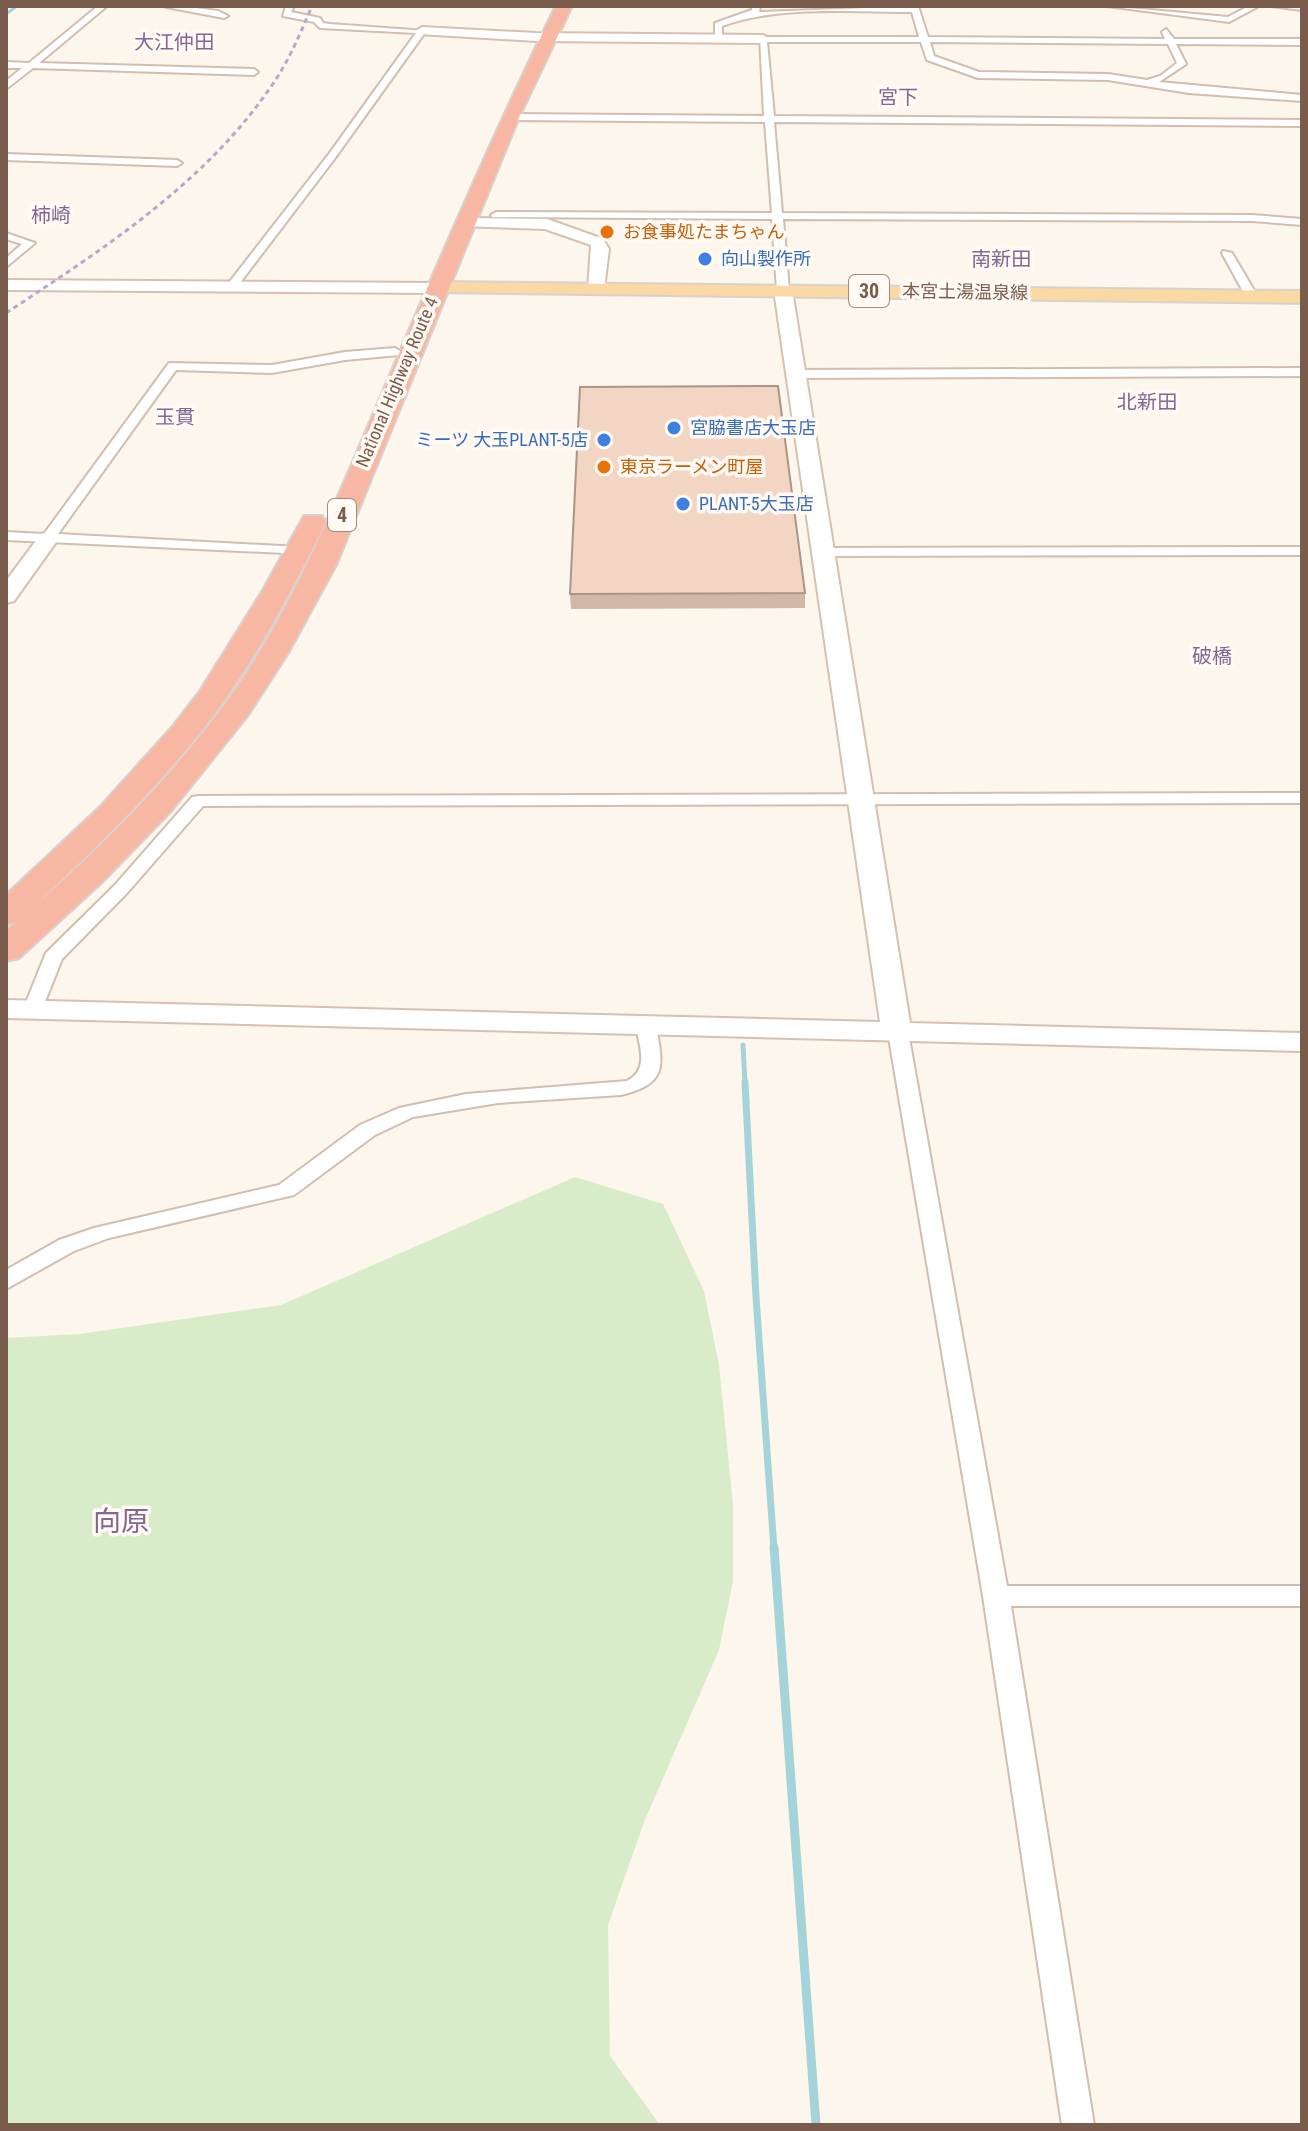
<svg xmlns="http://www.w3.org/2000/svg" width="1308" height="2131" font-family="'Roboto Condensed','Noto Sans JP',sans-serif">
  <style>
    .green { fill: #d8ecc9 }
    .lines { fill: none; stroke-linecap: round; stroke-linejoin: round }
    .stream-far3 { stroke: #a5d3da; stroke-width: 3 }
    .stream-far2 { stroke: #a5d3da; stroke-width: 5 }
    .stream-far1 { stroke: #a5d3da; stroke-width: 7 }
    .stream { stroke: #a5d3da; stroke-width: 9 }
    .street-casing { stroke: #d1beb0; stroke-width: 4 }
    .secondary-casing { stroke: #d6c0b0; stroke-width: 4 }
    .primary-casing { stroke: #dad1cd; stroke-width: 4 }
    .highway-casing { stroke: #dad1cd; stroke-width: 4 }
    .street { fill: #fff; fill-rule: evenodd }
    .secondary { fill: #fff; fill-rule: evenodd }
    .primary { fill: #fbd9a5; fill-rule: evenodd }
    .highway { fill: #f7b7a3; fill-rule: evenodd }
    .rail { stroke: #b9a8c9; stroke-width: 3; stroke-dasharray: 5 4; stroke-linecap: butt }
    .wall { fill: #d1b7a8 }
    .building { fill: #f3d5c3; stroke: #aa9588; stroke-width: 2 }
    .food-dot { fill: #e8710a; stroke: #fffaf3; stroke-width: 3 }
    .shop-dot { fill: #3f7fe0; stroke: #fffaf3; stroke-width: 3 }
    .labels { text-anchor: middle; stroke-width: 7; stroke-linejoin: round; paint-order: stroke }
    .far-food-label { font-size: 18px; fill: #c56008; stroke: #fffaf3; text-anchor: start }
    .far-shop-label { font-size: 18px; fill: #366cbe; stroke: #fffaf3; text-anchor: start }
    .far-street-label { font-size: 18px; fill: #7a5c4d; stroke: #fffaf3 }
    .far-neighbourhood-label { font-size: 20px; fill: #846695; stroke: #fffaf3 }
    .shield { fill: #fffaf3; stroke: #a28b7f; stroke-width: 2 }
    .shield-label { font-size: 20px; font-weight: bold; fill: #7a5c4d }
    .near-neighbourhood-label { font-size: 28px; fill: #846695; stroke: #fffaf3 }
  </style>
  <rect width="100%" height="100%" fill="#fdf6ec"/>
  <polygon class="green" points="575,1177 663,1204 704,1291 719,1365 733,1505 733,1581 719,1650 644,1822 608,1925 610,2056 660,2125 6,2125 6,1338 80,1334 281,1305"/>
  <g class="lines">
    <polyline class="stream-far3" points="6,14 17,6"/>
    <polyline class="stream-far2" points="743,1045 745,1084"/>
    <polyline class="stream-far1" points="745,1082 756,1297 774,1549"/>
    <polyline class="stream" points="774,1547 816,2125"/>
    <g class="street-casing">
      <g id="street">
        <polygon points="98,6 107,6 39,63 254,69 258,72 254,75 33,68 6,89 6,81 22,68 6,68 6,62 29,63"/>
        <polygon points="182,6 218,11 228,16 224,18 166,7"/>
        <polygon points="286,6 294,6 291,12 320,18 323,23 330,24 426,31 335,158 236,288 232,289 226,286 228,284 329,154 416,33 320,28 314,22 283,16"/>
        <path d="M752,6H760L759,12L918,6L928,37L1165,39L1162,32L1166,29L1174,39H1302V45L1176,44L1186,64L1159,82L1302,95V101L1189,93L1108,80L978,78L927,60L921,42H767L774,116L1302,120V126L774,122L782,213L1252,215L1302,219V225L1252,221L783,219L789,290L783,293L777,290L772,219L492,217L491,215L496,212L772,213L765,122L510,120L505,117L510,114L764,116L760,37H919L912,12C851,12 780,5 722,26V38L715,40V23L752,10ZM930,42L1168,44L1177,63L1160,76L1147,80L1108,74L979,72L934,56Z"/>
        <polygon points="1107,6 1228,17 1249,6 1259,6 1229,22"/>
        <polygon points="1271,6 1302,6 1302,10"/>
        <polygon points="6,154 177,160 182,163 177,166 6,160"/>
        <polygon points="6,233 35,243 6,267 6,258 22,244 6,239"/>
        <polygon points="1223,251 1232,253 1258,297 1256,299 1246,297 1222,253"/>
        <polygon points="395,348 401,352 399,355 345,360 272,373 176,370 58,534 300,547 305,548 305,554 6,540 6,532 44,534 169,363 272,365 345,352"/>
        <polygon points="1302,368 1302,376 796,378 790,374 796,370"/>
        <polygon points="1302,547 1302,555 823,556 816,552 823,548"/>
        <polygon points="1302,793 1302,803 203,806 127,893 62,959 40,1014 26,1014 23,1010 46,953 115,885 192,797 198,796"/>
        <path d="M646,1021L656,1027C664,1068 666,1084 621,1095L498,1103L413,1117L375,1135L294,1195L109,1238L74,1251L6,1289V1270L59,1240L94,1228L279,1185L360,1125L399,1108L466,1094L627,1081C649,1069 640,1048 636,1027Z"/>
        <polygon points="898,1026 908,1032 1007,1586 1302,1586 1302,1606 1011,1606 1094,2125 1062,2125 983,1596 888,1032"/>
      </g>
    </g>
    <g class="secondary-casing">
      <g id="secondary">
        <polygon points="422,27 536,33 763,35 769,39 763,43 536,41 418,34 416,31"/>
        <polygon points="467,218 547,219 603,239 609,249 604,289 596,294 588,289 591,245 545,229 461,226 461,220"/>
        <polygon points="6,280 436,283 444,288 436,293 6,290"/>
        <polygon points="783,285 792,290 910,1023 1302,1033 1302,1051 6,1018 6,1000 880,1022 774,290"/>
        <polygon points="48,532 59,538 14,601 6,603 6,581 41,534"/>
      </g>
    </g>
    <g class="primary-casing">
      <polygon id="primary" points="436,282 1302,291 1302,303 429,292 426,288"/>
    </g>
    <g class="highway-casing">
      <path id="highway" d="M556,6H572L519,117L336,565L288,653L248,715L171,811L101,883L19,958L6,961V931L17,922L6,924V895L100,807L173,726L200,691L263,590L304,516H322L326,522C288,597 248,675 194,740C144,802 87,856 30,910C101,848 168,781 225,704C292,613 334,506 378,403C435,270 492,136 556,6Z"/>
    </g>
    <use href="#street" class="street"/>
    <use href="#secondary" class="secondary"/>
    <use href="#primary" class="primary"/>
    <use href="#highway" class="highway"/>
    <path class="rail" d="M6,313C102,250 204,184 270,88C288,63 300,34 312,6"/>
  </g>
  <polygon class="wall" points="805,593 805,608 571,609 570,594"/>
  <polygon class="building" points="778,386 805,593 570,594 580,387"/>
  <g class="food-dot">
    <circle cx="607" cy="232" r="8"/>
    <circle cx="604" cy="467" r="8"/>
  </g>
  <g class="shop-dot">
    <circle cx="705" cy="259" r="8"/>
    <circle cx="674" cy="428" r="8"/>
    <circle cx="604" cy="440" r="8"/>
    <circle cx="683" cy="504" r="8"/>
  </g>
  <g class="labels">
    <g class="far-food-label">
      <text x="623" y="238">お食事処たまちゃん</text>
      <text x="620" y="473">東京ラーメン町屋</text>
    </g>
    <g class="far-shop-label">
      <text x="721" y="265">向山製作所</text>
      <text x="690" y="434">宮脇書店大玉店</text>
      <text x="588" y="446" text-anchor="end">ミーツ 大玉PLANT-5店</text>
      <text x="699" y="510">PLANT-5大玉店</text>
    </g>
    <g class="far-street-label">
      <text transform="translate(965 292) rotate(1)" y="6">本宮土湯温泉線</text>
      <text transform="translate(397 382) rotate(-67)" y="6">National Highway Route 4</text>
    </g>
    <g class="far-neighbourhood-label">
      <text x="174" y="49">大江仲田</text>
      <text x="898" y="104">宮下</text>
      <text x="51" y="222">柿崎</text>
      <text x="1001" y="266">南新田</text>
      <text x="1147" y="409">北新田</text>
      <text x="175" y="424">玉貫</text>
      <text x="1212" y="663">破橋</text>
    </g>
    <g class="shield">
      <rect x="849" y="275" width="40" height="32" rx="6"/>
      <rect x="328" y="499" width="28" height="32" rx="6"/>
    </g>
    <g class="shield-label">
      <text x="869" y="298">30</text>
      <text x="342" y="522">4</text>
    </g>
    <g class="near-neighbourhood-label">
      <text x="121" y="1531">向原</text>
    </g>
  </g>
  <rect width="1308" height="2131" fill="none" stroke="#7a5c4d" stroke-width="16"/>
</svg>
